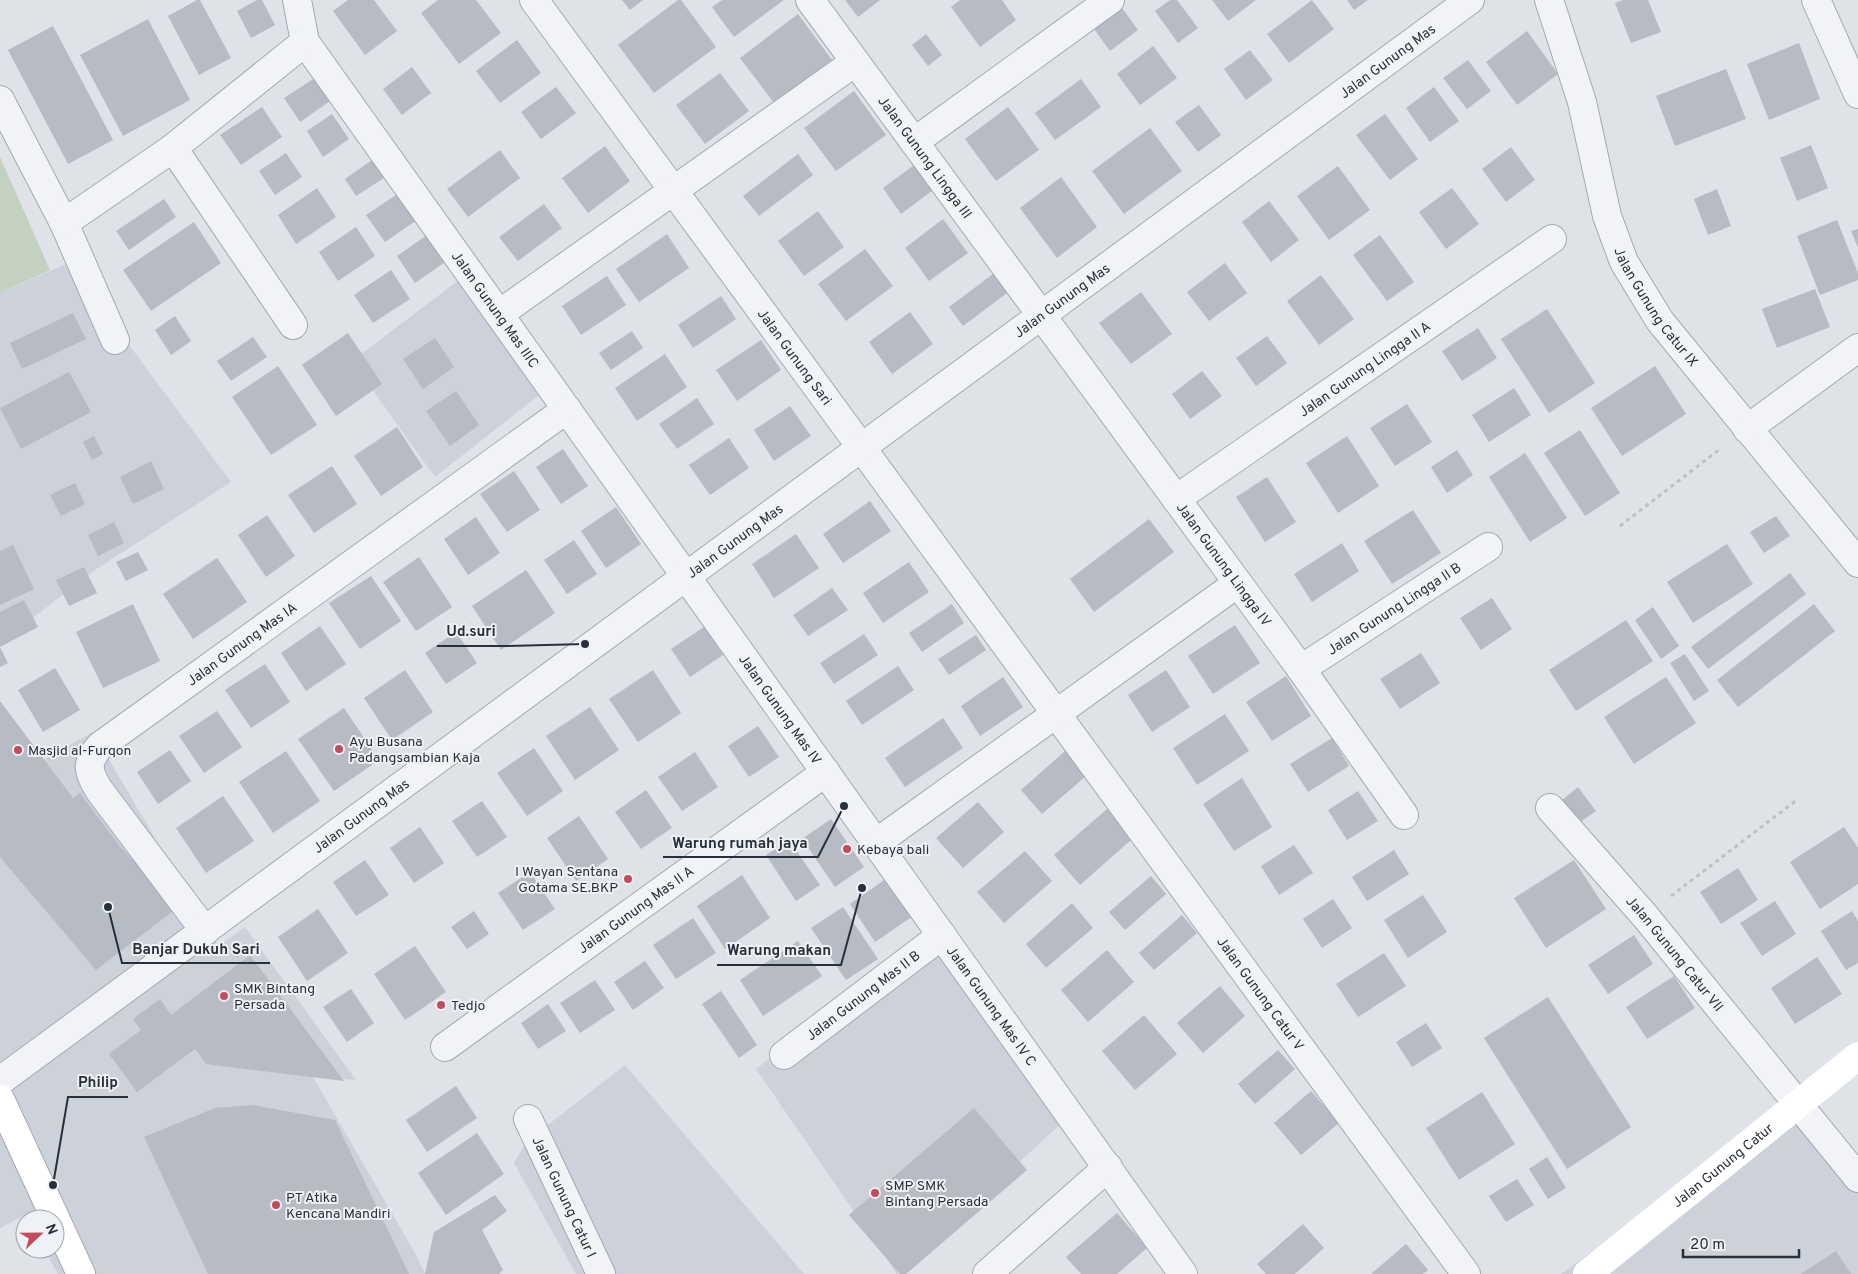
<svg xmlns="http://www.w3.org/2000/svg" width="1858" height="1274" font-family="Overpass,sans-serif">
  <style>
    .built { fill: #cdd1d9 }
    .green { fill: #c4d1c0 }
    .building { fill: #b6bbc4 }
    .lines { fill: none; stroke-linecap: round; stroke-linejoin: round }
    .street-casing { stroke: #a5a9b1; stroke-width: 30 }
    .primary-casing { stroke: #9fa6b2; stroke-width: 30 }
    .path { stroke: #bdc0c6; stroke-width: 3; stroke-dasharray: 4 4; stroke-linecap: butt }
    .street { stroke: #f1f3f6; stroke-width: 28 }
    .secondary { stroke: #fff; stroke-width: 28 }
    .primary { stroke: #fff; stroke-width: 28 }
    .poi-dot { fill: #c54b5b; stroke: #eef1f5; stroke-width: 2 }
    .labels { text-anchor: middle; stroke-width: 4; stroke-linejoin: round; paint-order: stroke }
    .street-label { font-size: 14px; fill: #29303d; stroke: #eef1f5 }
    .poi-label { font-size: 14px; fill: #29303d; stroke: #eef1f5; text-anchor: start }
    .leader { fill: none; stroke: #29303d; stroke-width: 2 }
    .callout-dot { fill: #29303d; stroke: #eef1f5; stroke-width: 2 }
    .callout-label { font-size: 15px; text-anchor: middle; font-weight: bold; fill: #29303d; stroke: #eef1f5; stroke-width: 4; stroke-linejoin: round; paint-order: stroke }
  </style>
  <rect width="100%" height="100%" fill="#dfe2e7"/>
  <g class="built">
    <polygon points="68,263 231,482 95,570 0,643 0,293"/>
    <polygon points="459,280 544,391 435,477 352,361"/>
    <polygon points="93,732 218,946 245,927 356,1080 313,1077 415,1253 425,1274 58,1274 44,1249 55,1249 55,1219 28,1219 25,1215 0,1228 0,788 55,753"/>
    <polygon points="946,921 1076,1110 897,1274 756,1069"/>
    <polygon points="625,1065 804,1274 576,1274 514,1163 526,1142"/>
    <polygon points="1801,1101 1858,1179 1858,1274 1561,1274"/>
  </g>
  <polygon class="green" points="0,157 50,270 0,293"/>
  <g class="building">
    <polygon points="197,0 200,0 231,58 199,75 168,16"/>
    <polygon points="257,0 262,0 275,25 251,38 237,11"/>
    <polygon points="348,0 374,0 397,31 365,55 333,11"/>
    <polygon points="438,0 476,0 501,33 459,64 421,13"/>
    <polygon points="622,0 643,0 630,10"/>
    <polygon points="678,0 681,0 716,47 654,93 618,45"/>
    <polygon points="722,0 784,0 734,37 712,7"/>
    <polygon points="845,0 880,0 858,17"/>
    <polygon points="960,0 1002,0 1016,20 980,47 951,7"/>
    <polygon points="1170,0 1177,0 1198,28 1178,43 1155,11"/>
    <polygon points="1212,0 1256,0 1228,21"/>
    <polygon points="1312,0 1334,29 1289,63 1267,34"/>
    <polygon points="1347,0 1368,0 1354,10"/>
    <polygon points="1623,0 1648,0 1661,32 1631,43 1615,3"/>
    <polygon points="1122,8 1138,30 1110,51 1094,29"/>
    <polygon points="798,14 832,60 774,103 740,58"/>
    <polygon points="148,19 190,100 123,136 80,55"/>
    <polygon points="53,26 113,140 68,164 8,50"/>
    <polygon points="1527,31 1558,74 1517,105 1486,62"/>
    <polygon points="926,34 942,55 928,66 912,45"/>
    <polygon points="517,40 541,73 500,103 476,71"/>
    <polygon points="1799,43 1820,99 1769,120 1747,64"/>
    <polygon points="1153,46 1177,78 1140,105 1117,74"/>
    <polygon points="1250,50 1273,80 1246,100 1224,69"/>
    <polygon points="1468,60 1491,91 1467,109 1443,78"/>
    <polygon points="412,67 431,93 402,115 383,89"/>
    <polygon points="1726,69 1746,119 1675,146 1656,96"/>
    <polygon points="720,73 749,111 705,144 676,105"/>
    <polygon points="318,76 333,99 300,122 284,98"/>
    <polygon points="1081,79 1101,107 1055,140 1035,113"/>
    <polygon points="556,87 576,113 541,139 521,112"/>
    <polygon points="1434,87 1459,121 1430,142 1406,108"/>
    <polygon points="854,91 886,135 836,171 804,128"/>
    <polygon points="1199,105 1221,135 1198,152 1175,122"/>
    <polygon points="262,107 282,137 241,165 220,135"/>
    <polygon points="1008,107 1039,150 996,181 965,139"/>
    <polygon points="332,114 349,139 323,157 307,131"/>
    <polygon points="1385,114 1418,159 1390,180 1356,135"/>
    <polygon points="1150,128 1182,171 1124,214 1092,171"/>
    <polygon points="1811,145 1828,188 1797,201 1780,158"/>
    <polygon points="605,146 630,181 588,213 562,178"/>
    <polygon points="1511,147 1535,180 1506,202 1482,169"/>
    <polygon points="500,150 520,178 468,217 447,189"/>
    <polygon points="286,153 302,177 275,195 259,171"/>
    <polygon points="798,154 813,175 759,216 743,196"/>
    <polygon points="375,158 387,176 356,196 345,179"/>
    <polygon points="921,160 940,185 901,214 883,188"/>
    <polygon points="1338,166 1370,210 1329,240 1297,196"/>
    <polygon points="1061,177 1097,227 1057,258 1020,208"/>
    <polygon points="317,188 336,217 296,244 278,215"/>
    <polygon points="1452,188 1479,224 1446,249 1419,212"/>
    <polygon points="1717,189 1731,226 1708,235 1694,199"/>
    <polygon points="399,193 417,220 385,242 366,215"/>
    <polygon points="164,199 176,217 129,250 116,231"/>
    <polygon points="1269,201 1299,240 1271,262 1242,222"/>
    <polygon points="544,204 562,228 518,261 499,237"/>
    <polygon points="818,211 844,247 804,276 778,241"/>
    <polygon points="943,219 968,253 929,281 905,248"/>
    <polygon points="1837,220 1858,273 1858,280 1820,295 1797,236"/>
    <polygon points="194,222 221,263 151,311 123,270"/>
    <polygon points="356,227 375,256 338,281 319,252"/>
    <polygon points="1858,229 1858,248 1851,231"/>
    <polygon points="667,234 689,268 639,302 616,269"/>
    <polygon points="427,235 445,262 415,283 397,256"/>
    <polygon points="1380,235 1414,282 1387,301 1353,255"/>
    <polygon points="865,249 893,286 846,321 818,284"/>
    <polygon points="1225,263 1247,293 1209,321 1187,292"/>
    <polygon points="391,270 410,299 373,323 354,295"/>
    <polygon points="993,274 1007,293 963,326 949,307"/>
    <polygon points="1321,275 1354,319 1319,345 1287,301"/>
    <polygon points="607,276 626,305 581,335 562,306"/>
    <polygon points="1815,289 1830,327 1777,348 1762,309"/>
    <polygon points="1141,292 1172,334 1131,364 1099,323"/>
    <polygon points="721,296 736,319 693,348 678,325"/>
    <polygon points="1547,309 1595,383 1549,413 1501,339"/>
    <polygon points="910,312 933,344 892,374 869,342"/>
    <polygon points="73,313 86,339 22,369 10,343"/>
    <polygon points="175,316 191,341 171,355 155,330"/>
    <polygon points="1478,328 1497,358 1462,381 1442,351"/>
    <polygon points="632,331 643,348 611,370 599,353"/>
    <polygon points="348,333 382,384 336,416 302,365"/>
    <polygon points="1267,336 1287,363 1256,386 1236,358"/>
    <polygon points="253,337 267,357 231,381 217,361"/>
    <polygon points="435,338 454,367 423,389 403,359"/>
    <polygon points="761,340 781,370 737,401 716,370"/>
    <polygon points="665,354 687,387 637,421 615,388"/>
    <polygon points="278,366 317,425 271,455 232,397"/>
    <polygon points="1655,366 1686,414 1622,456 1591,408"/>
    <polygon points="1202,371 1222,396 1190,419 1172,394"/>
    <polygon points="69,372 91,412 21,449 0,408"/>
    <polygon points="1514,388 1531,415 1489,442 1472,415"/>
    <polygon points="456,391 479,425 450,446 426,411"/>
    <polygon points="697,398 714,424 677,449 659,424"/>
    <polygon points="1407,404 1432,442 1395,466 1370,428"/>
    <polygon points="790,406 811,436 774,461 754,430"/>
    <polygon points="397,427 423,467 381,496 354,456"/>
    <polygon points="1580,430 1620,493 1585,516 1544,453"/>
    <polygon points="94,436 103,454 92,460 83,442"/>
    <polygon points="1347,436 1379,486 1338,513 1306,463"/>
    <polygon points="729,438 749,468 710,495 689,465"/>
    <polygon points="563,449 588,486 561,504 536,467"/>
    <polygon points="1457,450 1473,475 1447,493 1431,467"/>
    <polygon points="1525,453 1567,518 1530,542 1489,477"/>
    <polygon points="151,461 164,489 133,504 120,477"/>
    <polygon points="332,466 357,504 314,533 288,495"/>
    <polygon points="514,471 540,510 507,532 480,494"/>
    <polygon points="1267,477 1296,522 1265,542 1236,497"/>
    <polygon points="75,483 85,504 61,516 50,495"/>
    <polygon points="870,501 891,531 843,563 823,534"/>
    <polygon points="616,507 641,544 606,568 581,531"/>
    <polygon points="1413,510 1441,553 1392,584 1364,541"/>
    <polygon points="267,515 295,556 266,577 238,535"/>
    <polygon points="1776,516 1790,536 1764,553 1750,532"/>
    <polygon points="476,517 500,553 468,575 444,539"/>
    <polygon points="1149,519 1174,552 1094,612 1070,579"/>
    <polygon points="114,522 124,543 98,556 88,535"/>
    <polygon points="796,534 819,568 774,598 752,564"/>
    <polygon points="574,540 597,574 567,594 544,560"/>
    <polygon points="1342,543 1359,571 1312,602 1294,574"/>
    <polygon points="1727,544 1753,584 1693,623 1667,582"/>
    <polygon points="13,545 34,589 0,605 0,551"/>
    <polygon points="138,552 148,570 126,581 116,562"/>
    <polygon points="419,557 452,607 416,631 383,582"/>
    <polygon points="217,558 247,602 193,639 163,594"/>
    <polygon points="909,562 929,592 883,623 863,593"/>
    <polygon points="84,567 97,593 69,606 56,580"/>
    <polygon points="526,570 555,613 501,650 472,606"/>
    <polygon points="1790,573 1806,594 1708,669 1691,647"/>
    <polygon points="371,576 401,621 360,649 329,603"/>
    <polygon points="832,588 848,610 808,636 793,615"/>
    <polygon points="1492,598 1512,629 1481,650 1460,618"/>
    <polygon points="24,600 38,627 0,647 0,612"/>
    <polygon points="133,604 160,661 103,688 76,632"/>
    <polygon points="952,604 964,623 922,652 909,633"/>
    <polygon points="1814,604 1835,631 1738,707 1717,680"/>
    <polygon points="1653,607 1679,646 1661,659 1635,620"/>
    <polygon points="1626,620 1653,661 1576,711 1549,670"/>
    <polygon points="1235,625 1260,663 1213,694 1188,656"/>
    <polygon points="320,626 346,664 306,691 281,653"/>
    <polygon points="704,627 723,655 690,677 671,649"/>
    <polygon points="456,632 477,663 446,684 425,653"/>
    <polygon points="864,634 878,655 834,684 820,663"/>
    <polygon points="976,635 986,650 949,675 938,659"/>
    <polygon points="0,647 8,663 0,667"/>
    <polygon points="1421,653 1440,683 1400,709 1380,679"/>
    <polygon points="1685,654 1709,691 1694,701 1670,663"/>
    <polygon points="265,664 290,702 251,728 225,690"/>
    <polygon points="898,666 914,690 862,725 846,701"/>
    <polygon points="55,668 80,710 43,732 18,690"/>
    <polygon points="405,670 433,712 392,740 364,698"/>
    <polygon points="653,670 681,713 638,742 609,699"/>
    <polygon points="1166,670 1190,707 1152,732 1128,695"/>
    <polygon points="1286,676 1311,716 1272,741 1246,702"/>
    <polygon points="1003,677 1023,707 980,736 961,706"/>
    <polygon points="1666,677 1696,723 1634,764 1604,717"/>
    <polygon points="0,701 73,798 80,793 119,845 177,908 96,970 0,857"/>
    <polygon points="590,707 619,750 575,780 546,736"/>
    <polygon points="344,708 379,760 334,791 298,739"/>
    <polygon points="217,711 242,747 204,773 179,736"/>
    <polygon points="1225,714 1249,751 1197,785 1173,748"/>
    <polygon points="943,718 963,748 905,787 885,758"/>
    <polygon points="758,726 779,757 749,777 728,746"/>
    <polygon points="1332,738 1349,766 1308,792 1290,764"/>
    <polygon points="534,748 563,791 527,816 497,773"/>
    <polygon points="170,750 191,781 158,804 137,772"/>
    <polygon points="286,751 320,801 273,833 239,782"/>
    <polygon points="1065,751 1086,776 1042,814 1021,790"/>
    <polygon points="695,752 718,787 682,811 658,777"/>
    <polygon points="1242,778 1272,827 1234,851 1203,804"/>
    <polygon points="1578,787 1596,811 1578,824 1561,801"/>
    <polygon points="646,790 672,828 641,849 615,812"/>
    <polygon points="1358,791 1378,821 1347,840 1328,810"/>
    <polygon points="223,796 254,841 206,873 176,828"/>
    <polygon points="482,801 507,837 477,857 452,821"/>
    <polygon points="978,802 1004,832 963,868 936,838"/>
    <polygon points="1107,809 1132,839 1080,885 1054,855"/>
    <polygon points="579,816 608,859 576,881 547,838"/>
    <polygon points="831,819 864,867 835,887 802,839"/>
    <polygon points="420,827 444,863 414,883 390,848"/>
    <polygon points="1844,827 1858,848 1858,884 1820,909 1790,862"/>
    <polygon points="789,840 820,885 796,901 766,855"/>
    <polygon points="1294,845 1313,873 1279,895 1261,866"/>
    <polygon points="1394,850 1409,874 1367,901 1352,877"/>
    <polygon points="1025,851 1052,881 1004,923 977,892"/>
    <polygon points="365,860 389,895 356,916 333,882"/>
    <polygon points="1574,860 1606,909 1546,948 1514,898"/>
    <polygon points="1738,868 1758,900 1721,924 1700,892"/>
    <polygon points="530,872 555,909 523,930 498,893"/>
    <polygon points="742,875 770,918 725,949 697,906"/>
    <polygon points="890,876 916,914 875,942 850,904"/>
    <polygon points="1151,876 1166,894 1125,930 1109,912"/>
    <polygon points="1423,895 1447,932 1408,958 1384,920"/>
    <polygon points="1333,899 1352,928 1322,948 1303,919"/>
    <polygon points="1775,901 1796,934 1762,956 1740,923"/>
    <polygon points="1072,903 1093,928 1046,968 1026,944"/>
    <polygon points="843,907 878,959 846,980 811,928"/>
    <polygon points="318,909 348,953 307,981 278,937"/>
    <polygon points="474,911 489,934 467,949 451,927"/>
    <polygon points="1852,911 1858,921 1858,963 1846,970 1821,931"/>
    <polygon points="1182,915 1197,933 1154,970 1139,953"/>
    <polygon points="693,918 716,953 676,979 653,945"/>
    <polygon points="1634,935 1653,964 1608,994 1588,965"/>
    <polygon points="798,941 822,976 763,1016 740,980"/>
    <polygon points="415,946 446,992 405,1020 374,974"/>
    <polygon points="1107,950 1134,982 1088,1022 1061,990"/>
    <polygon points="1384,953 1406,986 1358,1017 1336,984"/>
    <polygon points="250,955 344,1081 206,1064 195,1049 137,1092 109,1054 141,1030 133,1019 160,999 171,1015"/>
    <polygon points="1817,957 1842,994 1795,1024 1771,988"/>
    <polygon points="645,961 664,988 633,1010 614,982"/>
    <polygon points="1674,976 1695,1008 1647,1039 1626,1007"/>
    <polygon points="595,980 615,1010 580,1033 560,1003"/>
    <polygon points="1220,986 1245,1016 1203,1053 1177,1023"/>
    <polygon points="351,989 374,1023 347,1042 323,1007"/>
    <polygon points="721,991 757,1045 739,1058 702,1004"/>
    <polygon points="1548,997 1631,1127 1567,1169 1484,1038"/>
    <polygon points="548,1004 566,1031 538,1049 521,1023"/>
    <polygon points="1144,1015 1177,1054 1135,1090 1102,1051"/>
    <polygon points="1426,1023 1442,1048 1412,1067 1396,1042"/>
    <polygon points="1278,1050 1295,1069 1255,1104 1238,1084"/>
    <polygon points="456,1086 477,1118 427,1152 406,1120"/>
    <polygon points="1311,1091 1339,1123 1301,1155 1274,1123"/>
    <polygon points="1482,1092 1515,1144 1459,1180 1426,1128"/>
    <polygon points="252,1105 335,1120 409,1274 208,1274 144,1137 215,1108"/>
    <polygon points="974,1108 1027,1170 906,1274 900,1274 849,1215"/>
    <polygon points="477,1133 504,1174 446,1215 418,1173"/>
    <polygon points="1547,1157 1566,1188 1548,1199 1529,1169"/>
    <polygon points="1517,1179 1534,1205 1506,1222 1489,1196"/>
    <polygon points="495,1195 507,1211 482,1230 503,1270 499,1274 425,1274 434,1232"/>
    <polygon points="1117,1213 1147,1248 1117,1274 1081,1274 1066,1257"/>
    <polygon points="1303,1224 1324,1248 1295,1274 1266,1274 1257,1264"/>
    <polygon points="1406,1244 1428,1270 1423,1274 1371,1274"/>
    <polygon points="1836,1251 1851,1274 1801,1274"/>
  </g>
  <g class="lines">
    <g class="street-casing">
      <g id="street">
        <path id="s1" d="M297,0L305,42L1183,1274"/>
        <path id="s2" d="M534,0L1466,1274"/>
        <path id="s3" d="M810,0L1301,669L1404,815"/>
        <path id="s4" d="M1549,0L1582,102L1607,216L1624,262L1660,321L1858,563"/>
        <polyline points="1816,0 1858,94"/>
        <polyline points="0,100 64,223 115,340"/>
        <polyline points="914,142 1110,0"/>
        <polyline points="173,148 293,325"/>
        <polyline points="64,223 173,148 305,42"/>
        <polyline points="499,314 855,62"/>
        <polyline points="1747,429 1858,348"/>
        <path id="s5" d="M1176,499L1552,239"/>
        <path id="s6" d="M1301,669L1488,547"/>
        <path id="s7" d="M1550,808L1645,916L1858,1178"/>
        <polyline points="876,843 1238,583"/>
        <path id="s8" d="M205,931L99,790C88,772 85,763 100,746L567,409"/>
        <path id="s9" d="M445,1047L826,772"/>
        <path id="s10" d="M784,1055L942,935"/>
        <path id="s11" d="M0,1081L1470,0"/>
        <path id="s12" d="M528,1119L601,1274"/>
        <polyline points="987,1274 1108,1167"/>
      </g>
    </g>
    <g class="primary-casing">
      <polyline id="primary" points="0,1099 81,1274"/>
    </g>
    <g class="path">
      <polyline points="1620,526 1720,449"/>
      <polyline points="1671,896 1798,799"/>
    </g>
    <use href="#street" class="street"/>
    <path class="secondary" id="s13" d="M1587,1274L1858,1056"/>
    <use href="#primary" class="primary"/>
  </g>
  <g class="poi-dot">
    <circle cx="339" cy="749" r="5"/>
    <circle cx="18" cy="750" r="5"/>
    <circle cx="847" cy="849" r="5"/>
    <circle cx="628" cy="879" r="5"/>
    <circle cx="224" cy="996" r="5"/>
    <circle cx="441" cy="1005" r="5"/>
    <circle cx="875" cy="1193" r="5"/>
    <circle cx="276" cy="1205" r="5"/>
  </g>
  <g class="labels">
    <g class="street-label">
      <text dy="5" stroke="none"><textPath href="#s11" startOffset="1722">Jalan Gunung Mas</textPath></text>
      <text dy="5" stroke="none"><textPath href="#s3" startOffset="195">Jalan Gunung Lingga III</textPath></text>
      <text dy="5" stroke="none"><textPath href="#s11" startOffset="1318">Jalan Gunung Mas</textPath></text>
      <text dy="5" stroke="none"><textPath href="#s4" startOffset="328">Jalan Gunung Catur IX</textPath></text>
      <text dy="5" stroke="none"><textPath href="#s1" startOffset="371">Jalan Gunung Mas IIIC</textPath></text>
      <text dy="5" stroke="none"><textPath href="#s2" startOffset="442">Jalan Gunung Sari</textPath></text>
      <text dy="5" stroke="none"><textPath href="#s5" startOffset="229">Jalan Gunung Lingga II A</textPath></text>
      <text dy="5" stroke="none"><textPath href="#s11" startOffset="912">Jalan Gunung Mas</textPath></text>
      <text dy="5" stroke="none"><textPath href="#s3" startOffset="700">Jalan Gunung Lingga IV</textPath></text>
      <text dy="5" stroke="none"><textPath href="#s6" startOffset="111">Jalan Gunung Lingga II B</textPath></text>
      <text dy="5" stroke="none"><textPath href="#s8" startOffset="400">Jalan Gunung Mas IA</textPath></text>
      <text dy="5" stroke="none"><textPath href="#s1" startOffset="862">Jalan Gunung Mas IV</textPath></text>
      <text dy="5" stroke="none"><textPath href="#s11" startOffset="448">Jalan Gunung Mas</textPath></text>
      <text dy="5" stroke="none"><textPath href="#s9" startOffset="235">Jalan Gunung Mas II A</textPath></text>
      <text dy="5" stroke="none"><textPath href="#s7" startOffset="192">Jalan Gunung Catur VII</textPath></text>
      <text dy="5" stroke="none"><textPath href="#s2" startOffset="1231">Jalan Gunung Catur V</textPath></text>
      <text dy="5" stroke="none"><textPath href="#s10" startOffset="99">Jalan Gunung Mas II B</textPath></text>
      <text dy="5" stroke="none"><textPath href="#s1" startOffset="1226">Jalan Gunung Mas IV C</textPath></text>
      <text dy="5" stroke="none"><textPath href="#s13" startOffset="174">Jalan Gunung Catur</textPath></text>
      <text dy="5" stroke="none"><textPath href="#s12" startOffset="86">Jalan Gunung Catur I</textPath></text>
    </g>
    <g class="poi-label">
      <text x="349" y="746">Ayu Busana<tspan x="349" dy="16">Padangsambian Kaja</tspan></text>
      <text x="28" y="755">Masjid al-Furqon</text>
      <text x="857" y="854">Kebaya bali</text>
      <text x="618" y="876" text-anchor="end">I Wayan Sentana<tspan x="618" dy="16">Gotama SE.BKP</tspan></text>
      <text x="234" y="993">SMK Bintang<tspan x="234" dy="16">Persada</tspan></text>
      <text x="451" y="1010">Tedjo</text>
      <text x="885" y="1190">SMP SMK<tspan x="885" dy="16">Bintang Persada</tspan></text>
      <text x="286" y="1202">PT Atika<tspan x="286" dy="16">Kencana Mandiri</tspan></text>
    </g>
  </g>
  <path class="leader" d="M585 644L506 646H437M844 806L818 857H663M108 907L122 963H270M862 888L841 965H717M53 1185L68 1097H128"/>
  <g class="callout-dot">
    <circle cx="585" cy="644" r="5"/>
    <circle cx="844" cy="806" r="5"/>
    <circle cx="108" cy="907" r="5"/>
    <circle cx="862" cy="888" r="5"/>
    <circle cx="53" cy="1185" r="5"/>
  </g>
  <g class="callout-label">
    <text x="471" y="636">Ud.suri</text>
    <text x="740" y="848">Warung rumah jaya</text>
    <text x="196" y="954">Banjar Dukuh Sari</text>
    <text x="779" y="955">Warung makan</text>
    <text x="98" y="1087">Philip</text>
  </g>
  <g transform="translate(40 1234) rotate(68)"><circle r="24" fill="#eef1f5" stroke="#9fa4ab"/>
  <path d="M0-4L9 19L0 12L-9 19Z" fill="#c54b5b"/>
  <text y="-8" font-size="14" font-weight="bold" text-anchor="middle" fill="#29303d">N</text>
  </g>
  <path d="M1683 1249v8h116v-8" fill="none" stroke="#29303d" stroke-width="2.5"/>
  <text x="1690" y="1249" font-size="15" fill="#29303d" stroke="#eef1f5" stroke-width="4" paint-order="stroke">20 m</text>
</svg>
